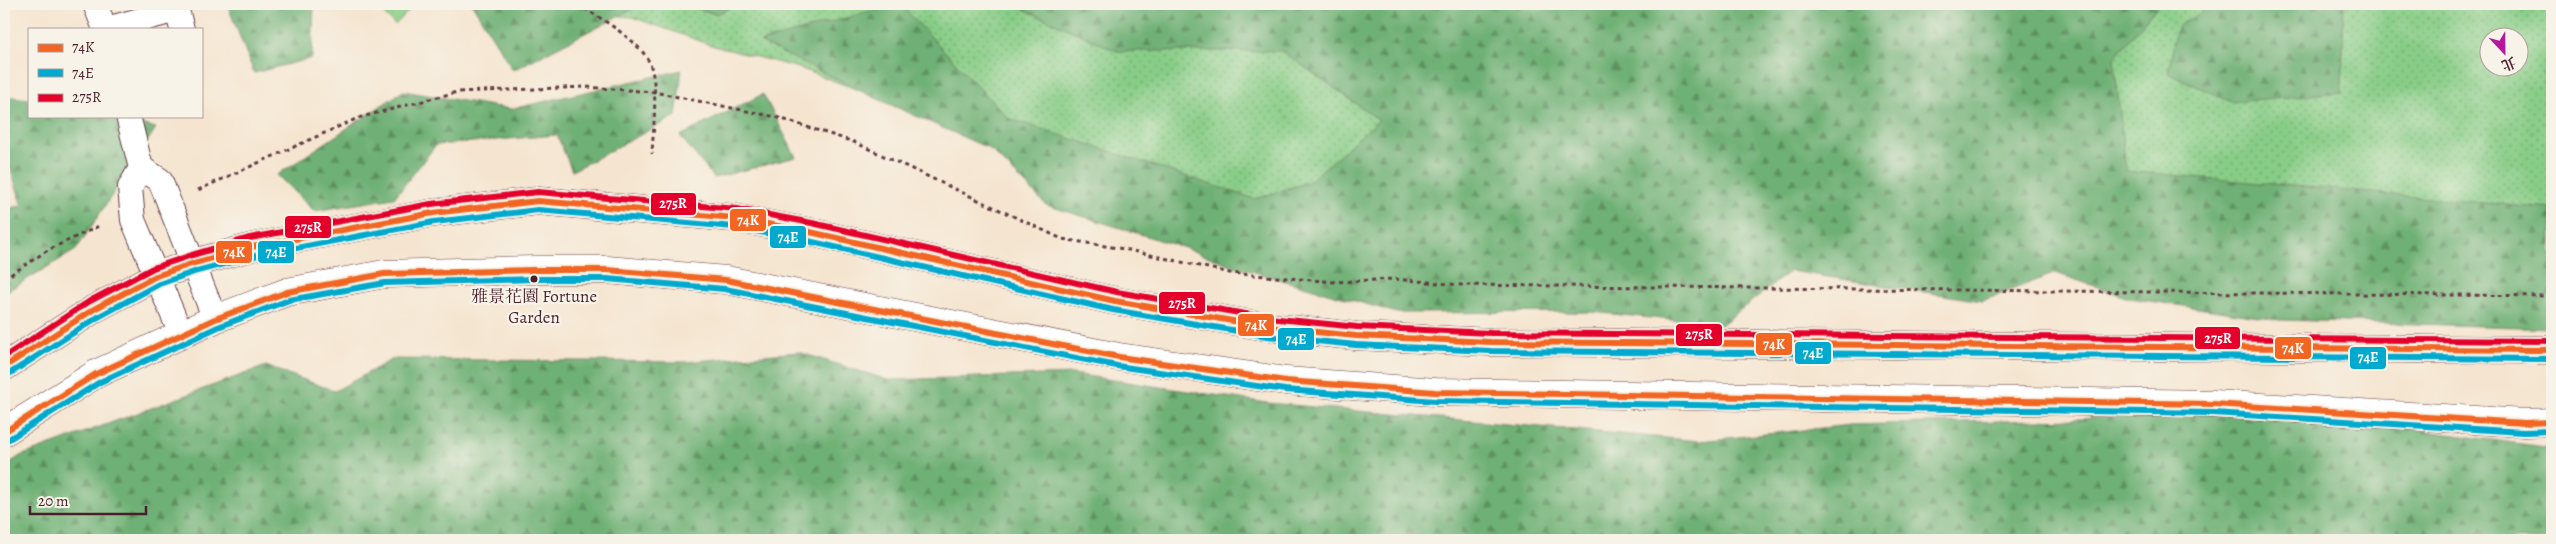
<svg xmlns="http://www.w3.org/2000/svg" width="2556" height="544" font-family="Alegreya,'Noto Serif TC',serif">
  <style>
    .grass { fill: url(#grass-dots); stroke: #697659; fill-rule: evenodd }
    .forest { fill: url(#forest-firs); stroke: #5c6850 }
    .park { fill: #88cd87; stroke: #697659 }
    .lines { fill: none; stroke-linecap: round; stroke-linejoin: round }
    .lane-casing { stroke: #643d44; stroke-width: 26 }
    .secondary-casing { stroke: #643d44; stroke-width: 29 }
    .path { stroke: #643d44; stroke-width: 3; stroke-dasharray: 4 4; stroke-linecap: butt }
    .lane { stroke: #fff; stroke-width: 24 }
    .secondary { stroke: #fff; stroke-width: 28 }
    .bus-1-casing { stroke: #f7f3e8; stroke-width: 10 }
    .bus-2-casing { stroke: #f7f3e8; stroke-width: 10 }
    .bus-3-casing { stroke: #f7f3e8; stroke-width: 10 }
    .bus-1 { stroke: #f26522; stroke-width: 6 }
    .bus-2 { stroke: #00a9ce; stroke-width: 6 }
    .bus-3 { stroke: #e4002b; stroke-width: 6 }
    .bus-dot { fill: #4a1f2b; stroke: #f7f3e8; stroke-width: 2 }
    .labels { text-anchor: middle; stroke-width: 4.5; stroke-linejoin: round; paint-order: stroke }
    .bus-label { font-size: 17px; fill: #4a1f2b; stroke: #f7f3e8 }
    .line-badge { stroke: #f7f3e8; stroke-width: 2 }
    .badge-label { font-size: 14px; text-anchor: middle; font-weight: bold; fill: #fff }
  </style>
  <defs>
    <pattern id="grass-dots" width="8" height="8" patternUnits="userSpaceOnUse" patternTransform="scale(1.25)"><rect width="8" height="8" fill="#88cd87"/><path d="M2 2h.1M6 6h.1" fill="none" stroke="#71a66f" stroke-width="1.8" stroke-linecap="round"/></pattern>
    <pattern id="forest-firs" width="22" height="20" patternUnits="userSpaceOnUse" patternTransform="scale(1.25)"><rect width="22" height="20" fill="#6eb074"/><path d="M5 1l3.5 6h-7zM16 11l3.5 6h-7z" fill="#5c8f5f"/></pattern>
  </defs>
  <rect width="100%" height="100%" fill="#f7f3e8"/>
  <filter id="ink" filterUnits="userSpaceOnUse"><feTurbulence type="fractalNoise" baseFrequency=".02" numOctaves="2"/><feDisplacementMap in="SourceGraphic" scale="10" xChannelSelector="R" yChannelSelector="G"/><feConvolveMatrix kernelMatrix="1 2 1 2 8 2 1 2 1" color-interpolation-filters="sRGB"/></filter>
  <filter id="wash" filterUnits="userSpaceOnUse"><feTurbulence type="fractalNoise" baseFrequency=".0096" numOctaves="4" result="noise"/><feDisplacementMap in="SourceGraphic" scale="20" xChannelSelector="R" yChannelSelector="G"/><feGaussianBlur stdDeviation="1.12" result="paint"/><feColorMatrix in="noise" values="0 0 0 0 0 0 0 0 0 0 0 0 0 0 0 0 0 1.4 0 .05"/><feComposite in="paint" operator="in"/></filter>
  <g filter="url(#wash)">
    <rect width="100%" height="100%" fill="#f5e5d0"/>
    <path class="grass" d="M528,4H2552V245L1265,233L952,125L799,68L714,46L632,17L602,15ZM2488,38H2518V68H2488Z"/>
    <g class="forest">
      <polygon points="227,4 314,4 312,58 254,73"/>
      <polygon points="472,4 642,4 513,70"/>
      <polygon points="680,4 739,4 716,14"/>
      <polygon points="896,4 900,4 1008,118 1255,199 1308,182 1379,120 1282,51 1117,51 1012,4 2159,4 2114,58 2126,171 2552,209 2552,328 2279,320 2129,298 2056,273 1982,301 1790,271 1721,325 1592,312 1397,313 1237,267 1182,247 1046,205 990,149 871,96 760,42"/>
      <polygon points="2215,4 2344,4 2342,92 2231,102 2168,73 2177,27"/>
      <polygon points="682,70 676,116 572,171 557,135 436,145 394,198 314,211 277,175 403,91 511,109"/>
      <polygon points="763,94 796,157 714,178 680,136"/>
      <polygon points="4,96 29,99 29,116 110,116 156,128 76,250 4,293 4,210 22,205 4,148"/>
      <polygon points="798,352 888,380 1073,374 1268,403 1700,441 1850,425 2076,419 2325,404 2396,427 2552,448 2552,540 4,540 4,467 20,456 266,366 335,391 393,359 685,362"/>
    </g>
    <polygon class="park" points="374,4 415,4 395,25"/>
  </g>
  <g filter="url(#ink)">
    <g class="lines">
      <g class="lane-casing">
        <g id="lane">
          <polyline points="95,4 105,29"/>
          <polyline points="106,29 177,10 182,29"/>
          <polyline points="128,116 141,168 130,187 133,220 181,334"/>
          <polyline points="141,168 160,180 215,319"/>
        </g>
      </g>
      <g class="secondary-casing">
        <g id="secondary">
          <polyline points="4,367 94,309 156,276 194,263 252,247 433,213 538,201 735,218 810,232 1115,301 1268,327 1356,336 1491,342 2552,350"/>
          <polyline points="4,432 96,374 215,319 287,292 384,274 535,270 607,270 726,280 1119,357 1286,381 1435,392 2213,404 2524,423 2552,422"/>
        </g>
      </g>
      <g class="path">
        <path d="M578,4C598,17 639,40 649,62C659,81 653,131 652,154"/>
        <polyline points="198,190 358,118 457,92 586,87 654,92 776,117 854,142 1062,239 1124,249 1230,273 1335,282 1394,279 1461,285 2552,296"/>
        <polyline points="4,279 48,250 101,225"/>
      </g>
      <use href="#lane" class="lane"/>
      <use href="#secondary" class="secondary"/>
      <g class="bus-1-casing">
        <g id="bus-1">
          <polyline points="4,367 94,309 156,276 194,263 252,247 433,213 538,201 735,218 810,232 1115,301 1268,327 1356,336 1491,342 2552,350"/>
          <polyline points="4,432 96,374 215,319 287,292 384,274 535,270 607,270 726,280 1119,357 1286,381 1435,392 2213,404 2524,423 2552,422"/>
        </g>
      </g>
      <g class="bus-2-casing">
        <g id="bus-2">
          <polyline points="9,374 98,317 159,284 197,271 254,256 434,222 538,210 734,227 808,241 1113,310 1267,336 1356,345 1491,351 2552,359"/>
          <polyline points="9,439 100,382 218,327 289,300 385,283 535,279 607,279 725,289 1117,366 1285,390 1435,401 2213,413 2523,432 2552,431"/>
        </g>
      </g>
      <g class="bus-3-casing">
        <polyline id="bus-3" points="4,357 90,301 153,268 192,255 250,238 431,204 538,192 737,209 812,223 1117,292 1269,318 1357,327 1491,333 2552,341"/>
      </g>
      <use href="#bus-1" class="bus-1"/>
      <use href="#bus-2" class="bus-2"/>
      <use href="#bus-3" class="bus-3"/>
    </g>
  </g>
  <circle class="bus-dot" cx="534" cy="279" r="4.5"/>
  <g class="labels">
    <g class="bus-label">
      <text x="534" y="302">雅景花園 Fortune<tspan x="534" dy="21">Garden</tspan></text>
    </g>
  </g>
  <g class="line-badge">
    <rect x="650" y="192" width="47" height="24" rx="5" fill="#e4002b"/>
    <rect x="729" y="208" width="38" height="24" rx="5" fill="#f26522"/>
    <rect x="284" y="215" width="48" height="24" rx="5" fill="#e4002b"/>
    <rect x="769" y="225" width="38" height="24" rx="5" fill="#00a9ce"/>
    <rect x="215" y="240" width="38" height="24" rx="5" fill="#f26522"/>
    <rect x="257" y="240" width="38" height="24" rx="5" fill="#00a9ce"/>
    <rect x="1158" y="291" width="48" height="24" rx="5" fill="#e4002b"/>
    <rect x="1237" y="313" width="38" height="24" rx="5" fill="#f26522"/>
    <rect x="1675" y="323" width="48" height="24" rx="5" fill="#e4002b"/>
    <rect x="2194" y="326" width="47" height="24" rx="5" fill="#e4002b"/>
    <rect x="1277" y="327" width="38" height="24" rx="5" fill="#00a9ce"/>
    <rect x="1755" y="332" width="38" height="24" rx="5" fill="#f26522"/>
    <rect x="2274" y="336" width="38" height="24" rx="5" fill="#f26522"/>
    <rect x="1794" y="341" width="38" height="24" rx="5" fill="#00a9ce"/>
    <rect x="2349" y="346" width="38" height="24" rx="5" fill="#00a9ce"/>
  </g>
  <g class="badge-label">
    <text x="673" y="208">275R</text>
    <text x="748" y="225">74K</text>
    <text x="308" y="232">275R</text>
    <text x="788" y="242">74E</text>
    <text x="234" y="257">74K</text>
    <text x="276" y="257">74E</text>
    <text x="1182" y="308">275R</text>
    <text x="1256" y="330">74K</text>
    <text x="1699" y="339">275R</text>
    <text x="2218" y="343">275R</text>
    <text x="1296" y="344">74E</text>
    <text x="1774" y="349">74K</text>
    <text x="2293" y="353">74K</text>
    <text x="1813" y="358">74E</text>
    <text x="2368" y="362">74E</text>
  </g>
  <rect width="2556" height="544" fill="none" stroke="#f7f3e8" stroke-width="20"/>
  <rect x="28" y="28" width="175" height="90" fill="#f7f3e8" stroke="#b29e9c"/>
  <rect x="38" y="44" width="25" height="8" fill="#f26522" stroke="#b29e9c"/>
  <text x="72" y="52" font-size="15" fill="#4a1f2b">74K</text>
  <rect x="38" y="69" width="25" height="8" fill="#00a9ce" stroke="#b29e9c"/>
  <text x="72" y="78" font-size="15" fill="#4a1f2b">74E</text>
  <rect x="38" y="94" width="25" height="8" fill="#e4002b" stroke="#b29e9c"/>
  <text x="72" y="102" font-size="15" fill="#4a1f2b">275R</text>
  <g transform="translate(2504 52) rotate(158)"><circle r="24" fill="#f7f3e8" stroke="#b29e9c"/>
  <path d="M0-4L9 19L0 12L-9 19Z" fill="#b5179e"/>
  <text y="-8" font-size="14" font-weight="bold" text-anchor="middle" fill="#4a1f2b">北</text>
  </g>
  <path d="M30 506v8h116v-8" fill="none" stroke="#4a1f2b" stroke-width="2.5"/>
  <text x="38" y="506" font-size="15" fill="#4a1f2b" stroke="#f7f3e8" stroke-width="4" paint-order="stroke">20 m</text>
</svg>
